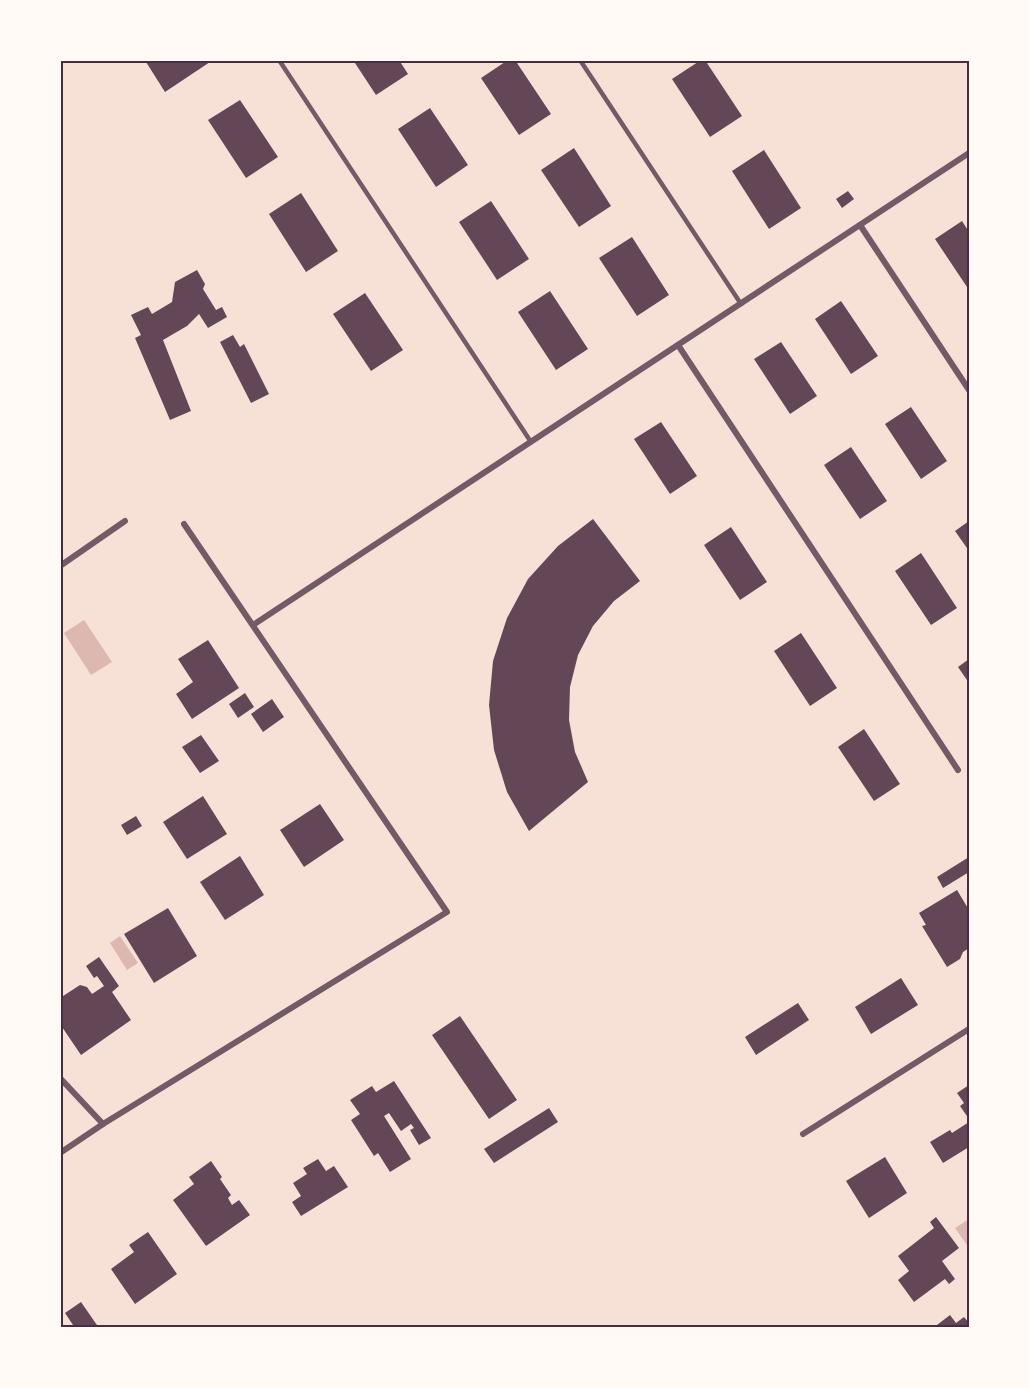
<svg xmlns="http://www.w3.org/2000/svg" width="1029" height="1388" font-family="Merriweather,serif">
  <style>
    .water { fill: #dcb8b0 }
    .building { fill: #644757 }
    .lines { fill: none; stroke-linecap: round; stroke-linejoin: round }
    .service { stroke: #755966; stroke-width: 4.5 }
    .minor { stroke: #755966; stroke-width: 6 }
    .neatline { fill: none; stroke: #4a2c40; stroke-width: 2 }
  </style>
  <rect width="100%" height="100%" fill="#f7e1d7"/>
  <g class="water">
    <polygon points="84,620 112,662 91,675 64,633"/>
    <polygon points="120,936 138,963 127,970 110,943"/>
    <polygon points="969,1219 969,1248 955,1228"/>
  </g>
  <g class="building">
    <polygon points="150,60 213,60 165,92 146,62"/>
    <polygon points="353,60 399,60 408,74 376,95"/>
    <polygon points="508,60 515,60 551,114 519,135 481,78"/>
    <polygon points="701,60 705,60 742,116 710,137 672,79"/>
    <polygon points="240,100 278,157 246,178 208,120"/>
    <polygon points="430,108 468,165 436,187 398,129"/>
    <polygon points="574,148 611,206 579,227 541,170"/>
    <polygon points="764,150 801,208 769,229 732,171"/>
    <polygon points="848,191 854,199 842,208 836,199"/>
    <polygon points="301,193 338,251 306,272 269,214"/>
    <polygon points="491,201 529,259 497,280 459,222"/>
    <polygon points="962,221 969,232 969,290 935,239"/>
    <polygon points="632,237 669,295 637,316 599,258"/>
    <polygon points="197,270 205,284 203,289 216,310 222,307 227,317 208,328 199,314 187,326 163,340 191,411 170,420 135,338 141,335 131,315 148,307 152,314 172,302 175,282"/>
    <polygon points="550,291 588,349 556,370 518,312"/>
    <polygon points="365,293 403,350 371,371 333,314"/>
    <polygon points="841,301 878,356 851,374 815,319"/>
    <polygon points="233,335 240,347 244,344 269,394 251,403 220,342"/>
    <polygon points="781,342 817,396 790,414 754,359"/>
    <polygon points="911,407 947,461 921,479 885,424"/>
    <polygon points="661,422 697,476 670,494 634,439"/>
    <polygon points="851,447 887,501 860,519 824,465"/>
    <polygon points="593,519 640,581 614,601 593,626 578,655 570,687 569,720 575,752 588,782 529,831 507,792 494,750 489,705 493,661 507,618 528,579 558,546"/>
    <polygon points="969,521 969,551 955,531"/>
    <polygon points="731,527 767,582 740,600 704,545"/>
    <polygon points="921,553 957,608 931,625 895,571"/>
    <polygon points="801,633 837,688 810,706 774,651"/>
    <polygon points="208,640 239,688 192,719 176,694 193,682 178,659"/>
    <polygon points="969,659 969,683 958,667"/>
    <polygon points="245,693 254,707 238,718 229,704"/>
    <polygon points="272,699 284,717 263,732 251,714"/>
    <polygon points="864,729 900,784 874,801 838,747"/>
    <polygon points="201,735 219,761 200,773 182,747"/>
    <polygon points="203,796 227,834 187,859 163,822"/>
    <polygon points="320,804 344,840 304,867 280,830"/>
    <polygon points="136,816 142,826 127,835 121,825"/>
    <polygon points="240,856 264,895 225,920 200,882"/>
    <polygon points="969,857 969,872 943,888 937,877"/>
    <polygon points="957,890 969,910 969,948 963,952 960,959 947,967 922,926 926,925 919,913"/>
    <polygon points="168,908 197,956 154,983 124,934"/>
    <polygon points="99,957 119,986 112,992 131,1020 81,1055 60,1024 60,998 80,985 87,987 92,994 104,986 97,976 94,978 86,966"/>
    <polygon points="901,978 918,1005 871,1034 855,1007"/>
    <polygon points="798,1003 809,1020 756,1055 745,1037"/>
    <polygon points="460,1016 517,1100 489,1119 432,1035"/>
    <polygon points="394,1081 431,1138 419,1145 410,1130 414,1128 411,1124 401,1131 389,1113 384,1116 411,1159 390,1172 378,1153 374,1156 351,1120 360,1114 350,1100 372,1086 376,1092"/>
    <polygon points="969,1085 969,1119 960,1106 964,1103 957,1093"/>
    <polygon points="549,1108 558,1122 494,1163 484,1149"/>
    <polygon points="969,1122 969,1147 943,1163 930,1142 950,1130 952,1133"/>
    <polygon points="885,1157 907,1193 869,1218 846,1181"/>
    <polygon points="318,1159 326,1171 334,1166 348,1187 301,1216 292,1202 301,1196 293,1183 307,1174 303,1168"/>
    <polygon points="211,1161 222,1177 220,1179 231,1195 228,1198 232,1205 239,1200 250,1215 206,1246 173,1200 194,1184 189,1177"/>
    <polygon points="936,1217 959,1248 942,1261 955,1279 949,1284 945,1279 914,1302 898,1280 909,1271 898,1256 934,1228 930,1222"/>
    <polygon points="148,1232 177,1274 135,1304 111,1269 134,1252 129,1245"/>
    <polygon points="81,1302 99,1328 75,1328 65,1313"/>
    <polygon points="950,1315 956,1323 964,1317 969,1323 969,1328 933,1328"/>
  </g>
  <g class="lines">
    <g class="service">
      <polyline points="279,60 531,442"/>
      <polyline points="580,60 741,304"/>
    </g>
    <g class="minor">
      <polyline points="860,225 969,390"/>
      <polyline points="678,345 958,770"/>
      <polyline points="60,566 125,521"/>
      <polyline points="253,625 969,153"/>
      <polyline points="60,1078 103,1124"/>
      <polyline points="803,1134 969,1029"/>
      <polyline points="60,1153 103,1124 447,912 184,524"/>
    </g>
  </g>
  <rect width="1029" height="1388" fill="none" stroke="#fffaf5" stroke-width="123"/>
  <rect x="62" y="62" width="906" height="1264" class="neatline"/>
</svg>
